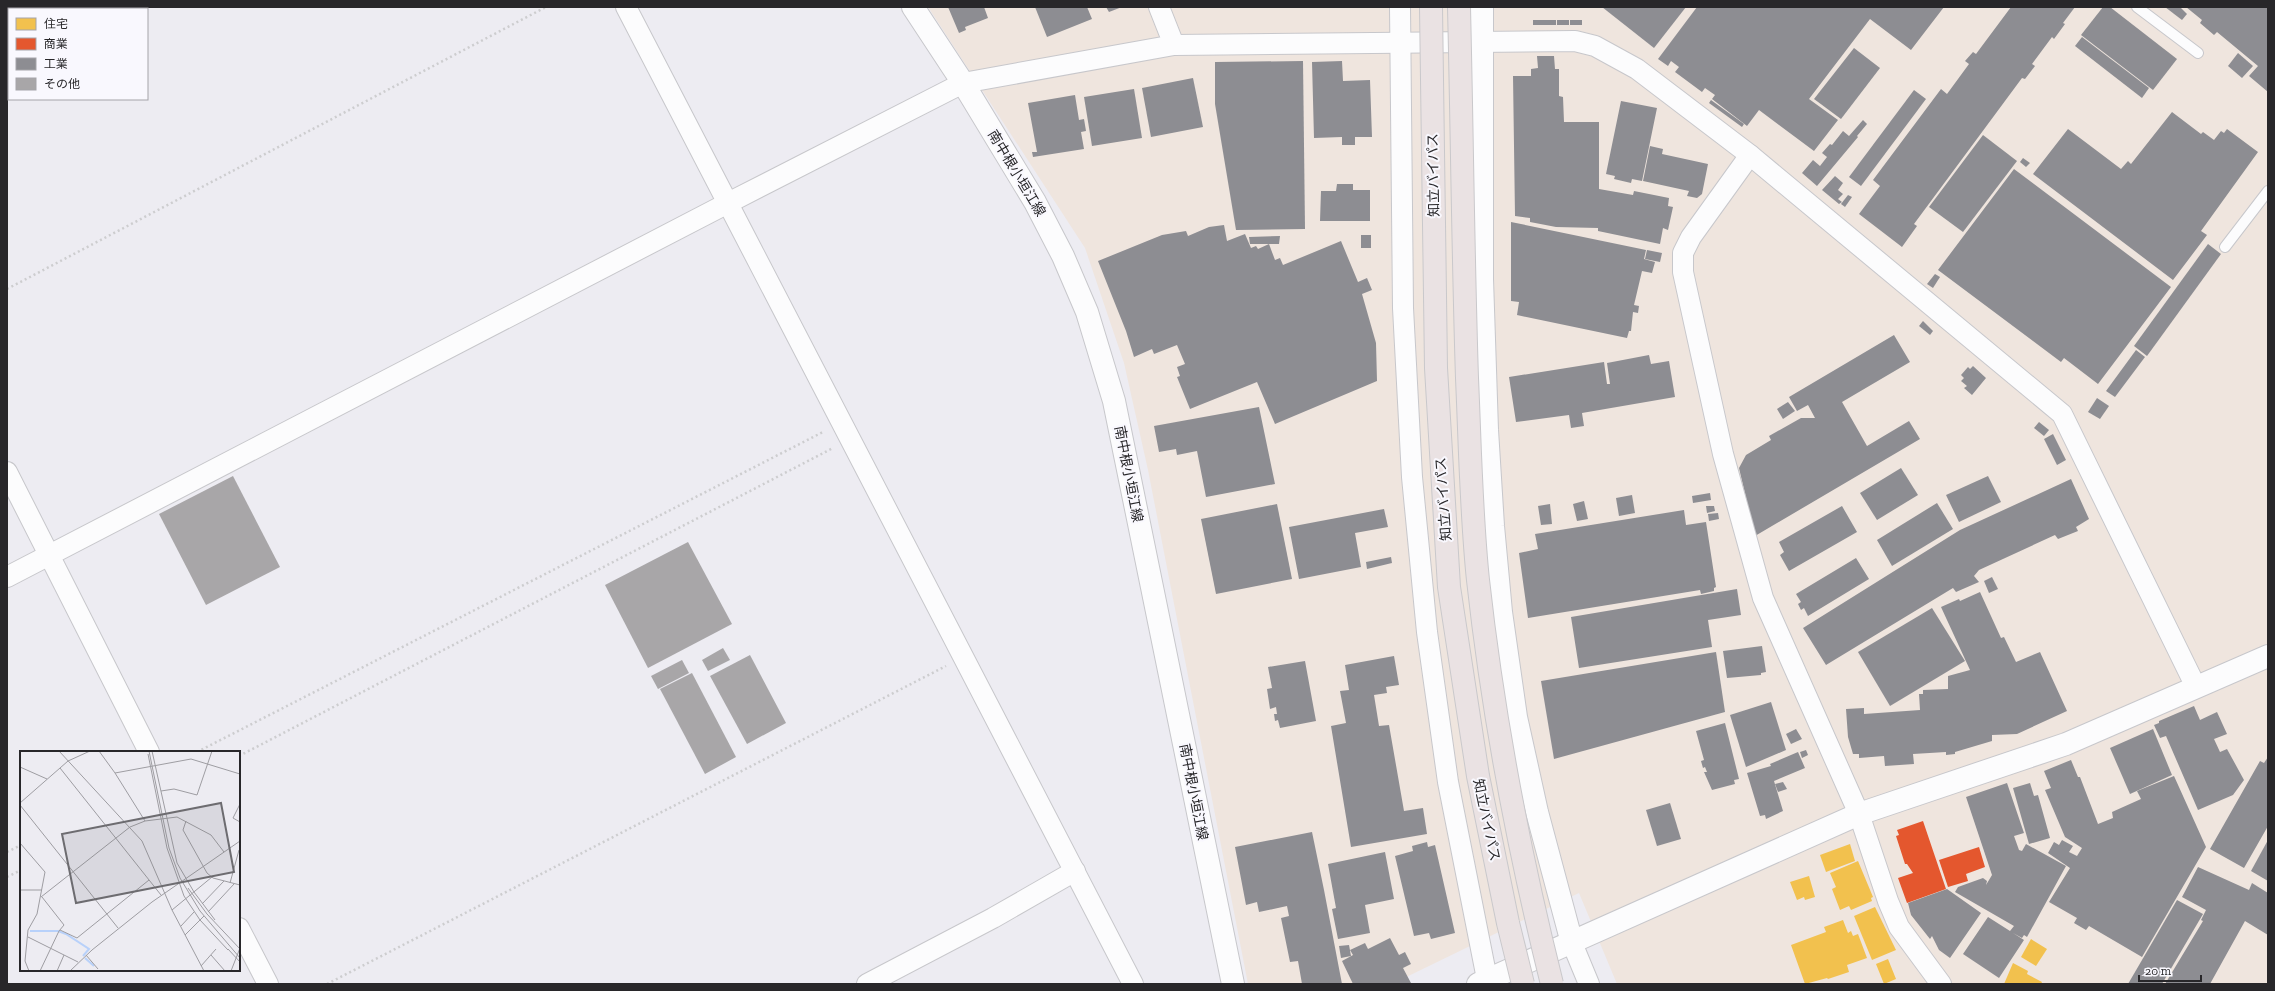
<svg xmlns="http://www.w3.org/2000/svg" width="2275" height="991" font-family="'Zilla Slab','Noto Sans JP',serif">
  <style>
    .industrial { fill: #efe5de }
    .homes { fill: #f2c14e }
    .shops { fill: #e4572e }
    .industry { fill: #8d8d92 }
    .building { fill: #a8a6a8 }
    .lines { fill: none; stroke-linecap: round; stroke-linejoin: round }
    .service-casing { stroke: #c7c7cb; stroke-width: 12 }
    .minor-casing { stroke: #c7c7cb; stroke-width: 22 }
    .tertiary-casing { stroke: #c7c7cb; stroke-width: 24 }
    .secondary-casing { stroke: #c7c7cb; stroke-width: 24 }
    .path { stroke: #cdcdcf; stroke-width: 2.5; stroke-dasharray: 2 3; stroke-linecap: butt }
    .service { stroke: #fcfcfd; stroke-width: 10 }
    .minor { stroke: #fcfcfd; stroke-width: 20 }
    .tertiary { stroke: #fcfcfd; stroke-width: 22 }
    .secondary { stroke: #fcfcfd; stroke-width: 22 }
    .trunk-bridge-casing { stroke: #c9c8cb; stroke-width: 24; stroke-linecap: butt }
    .trunk-bridge { stroke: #eae2e3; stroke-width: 22 }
    .labels { text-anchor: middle; stroke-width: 4; stroke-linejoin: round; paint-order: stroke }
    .street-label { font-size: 14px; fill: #28272a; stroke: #f9f8fe }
    .inset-river { fill: none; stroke: #b8d1fa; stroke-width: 2 }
    .inset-road { fill: none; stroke: #9e9da2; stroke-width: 1 }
    .view { fill: #6d6c70; fill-opacity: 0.15; stroke: #6d6c70; stroke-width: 2 }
    .inset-edge { fill: none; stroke: #28272a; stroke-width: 2 }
  </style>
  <rect width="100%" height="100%" fill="#edecf2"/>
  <polygon class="industrial" points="928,7 2268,7 2268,984 1617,984 1579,893 1392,984 1248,984 1148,470 1124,363 1085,248"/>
  <g class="homes">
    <polygon points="1850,844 1855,861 1826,872 1820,855"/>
    <polygon points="1858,861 1873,897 1871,898 1872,901 1851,910 1849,906 1840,910 1832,889 1836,887 1830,873"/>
    <polygon points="1809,876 1815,897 1805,900 1804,897 1797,900 1790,882"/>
    <polygon points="1875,907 1896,950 1872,960 1854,916"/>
    <polygon points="1843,920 1848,933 1851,931 1853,936 1858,934 1867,958 1847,965 1849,972 1828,979 1827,978 1805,984 1791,945 1826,932 1824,927"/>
    <polygon points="2031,939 2047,949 2036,966 2021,957"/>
    <polygon points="1888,959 1896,979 1884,984 1876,964"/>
    <polygon points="2013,963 2028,971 2027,974 2042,982 2041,984 2004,984"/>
  </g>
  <g class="shops">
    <polygon points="1923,821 1946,889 1907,903 1898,878 1913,873 1907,864 1905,864 1896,836 1899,835 1897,830"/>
    <polygon points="1979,847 1985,867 1966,874 1968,881 1948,887 1939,860"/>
  </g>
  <g class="industry">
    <polygon points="948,7 984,7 988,18 965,27 966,30 959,33"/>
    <polygon points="1035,7 1087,7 1092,19 1047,37"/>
    <polygon points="1106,7 1122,7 1109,12"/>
    <polygon points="1602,7 1686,7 1654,48"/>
    <polygon points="1697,7 1944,7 1911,50 1870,19 1809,99 1838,120 1814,151 1759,110 1747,126 1712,99 1715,95 1705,88 1702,92 1675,72 1679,67 1671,61 1668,66 1658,59"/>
    <polygon points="2011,7 2075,7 2063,23 2065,24 2054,39 2052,37 2032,64 2035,66 2025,79 2022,78 1914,224 1917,226 1902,247 1859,214 1880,186 1873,180 1941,89 1947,94 1969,64 1965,61 1973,52 1976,54"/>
    <polygon points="2103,7 2110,7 2177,59 2153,90 2081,35"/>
    <polygon points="2165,7 2180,7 2187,14 2182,20"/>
    <polygon points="2186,7 2268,7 2268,92 2249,76 2258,66 2217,32 2214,35 2200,23 2202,20"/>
    <rect x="1533" y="20" width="23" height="5"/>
    <rect x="1557" y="20" width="12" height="5"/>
    <rect x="1570" y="20" width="12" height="5"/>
    <polygon points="2082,37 2149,88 2142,98 2075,46"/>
    <polygon points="1854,48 1880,68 1841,119 1814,99"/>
    <polygon points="2238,53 2253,66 2242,78 2228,66"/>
    <polygon points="1537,56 1554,56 1555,69 1559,69 1559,96 1563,97 1564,122 1599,122 1599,189 1633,195 1634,191 1669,198 1668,206 1673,207 1668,230 1663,228 1660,244 1598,231 1598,228 1556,227 1530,222 1530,218 1515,216 1513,76 1531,76 1531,69 1538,68"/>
    <polygon points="1303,61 1305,229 1236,230 1215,104 1215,62"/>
    <polygon points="1342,61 1343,81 1370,80 1372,137 1355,137 1355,145 1342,145 1342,137 1314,138 1312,62"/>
    <polygon points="1193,78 1203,127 1151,137 1142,88"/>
    <polygon points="1134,89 1142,138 1092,146 1084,97"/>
    <polygon points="1914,90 1926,99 1861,186 1849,177"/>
    <polygon points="1075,95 1079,120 1084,119 1086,131 1081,132 1084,149 1033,157 1032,152 1037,152 1028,103"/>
    <polygon points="1711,100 1744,124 1742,127 1709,103"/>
    <polygon points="1621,101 1657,108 1642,181 1632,179 1631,183 1614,179 1615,176 1606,174"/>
    <polygon points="2172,112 2201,134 2203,132 2214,140 2221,131 2224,133 2227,129 2258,152 2201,231 2207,235 2173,280 2033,174 2068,129 2121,169 2128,161 2131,164"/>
    <polygon points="1863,120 1867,124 1857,136 1858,137 1817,186 1802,173 1813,160 1820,166 1827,157 1822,153 1830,144 1832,145 1843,131 1849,136"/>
    <polygon points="1983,135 2017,161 1963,232 1929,207"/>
    <polygon points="1650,146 1663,149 1662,154 1708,164 1702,194 1697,198 1687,196 1689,191 1643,181"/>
    <polygon points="2023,158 2030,163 2026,167 2020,162"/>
    <polygon points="2014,169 2171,287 2098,384 2064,358 2061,362 1938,270"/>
    <polygon points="1835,176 1843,183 1838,190 1843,194 1838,199 1842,202 1839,204 1822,190"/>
    <polygon points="1337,184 1353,184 1353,190 1370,190 1370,221 1320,221 1321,191 1336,191"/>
    <polygon points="1848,195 1852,197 1845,207 1841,204"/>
    <polygon points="1511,222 1646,250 1644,259 1655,262 1652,273 1642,271 1634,305 1639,306 1638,313 1633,312 1631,331 1629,331 1627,338 1517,315 1519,302 1511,301"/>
    <polygon points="1224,225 1227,241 1245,234 1251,248 1256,246 1258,249 1269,244 1275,260 1280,258 1283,265 1341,241 1358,282 1367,278 1372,290 1362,294 1376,343 1377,381 1275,424 1257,382 1190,409 1177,377 1180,376 1177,367 1185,364 1177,345 1154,354 1152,349 1134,357 1126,331 1098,261 1162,235 1186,231 1188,236 1209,227"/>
    <rect x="1361" y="235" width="10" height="13"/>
    <polygon points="1280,236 1279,244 1250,244 1249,237"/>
    <polygon points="2208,244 2221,254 2147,356 2134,346"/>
    <polygon points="1647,250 1662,253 1660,262 1645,259"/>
    <polygon points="1935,274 1940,277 1933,288 1927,284"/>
    <polygon points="1923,321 1933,331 1930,335 1919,326"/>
    <polygon points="1894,335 1910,362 1842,402 1867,446 1909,421 1920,439 1755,536 1739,468 1746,455 1771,440 1769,436 1801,418 1815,418 1808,405 1797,411 1789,397"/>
    <polygon points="2136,350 2145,357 2115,397 2106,391"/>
    <polygon points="1649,355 1651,364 1669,361 1675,397 1582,413 1584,426 1571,428 1569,415 1516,422 1509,377 1604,362 1607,384 1610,384 1607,363"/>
    <polygon points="1973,366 1986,378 1972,395 1964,388 1967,386 1961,381 1964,378 1961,375 1968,367 1970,369"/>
    <polygon points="2097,398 2109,406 2100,419 2088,412"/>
    <polygon points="1788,402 1795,411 1783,419 1777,409"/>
    <polygon points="1259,407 1275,484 1206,497 1197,451 1177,455 1176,449 1159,452 1154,426"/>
    <polygon points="2039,422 2049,430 2044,436 2034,428"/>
    <polygon points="2053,434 2066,460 2057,465 2044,439"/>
    <polygon points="1901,468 1918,495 1877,520 1860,493"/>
    <polygon points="1988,476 2001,502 1959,522 1946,495"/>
    <polygon points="2071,479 2089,519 2076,527 2078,531 2058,539 2055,535 1979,570 1974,576 1979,582 1956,592 1953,588 1826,665 1803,628 1960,530"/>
    <polygon points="1710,493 1711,500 1693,503 1692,496"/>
    <polygon points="1632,495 1635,513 1619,516 1616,498"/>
    <polygon points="1584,501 1588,519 1577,521 1573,504"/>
    <polygon points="1937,503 1953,529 1892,566 1877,540"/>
    <polygon points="1277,504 1292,579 1216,594 1201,519"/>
    <polygon points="1550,504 1552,524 1541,525 1538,506"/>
    <polygon points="1706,506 1714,506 1715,511 1707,513"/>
    <polygon points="1842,506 1857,532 1789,571 1780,555 1784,552 1779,542"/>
    <polygon points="1384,509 1388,527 1355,533 1361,567 1299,579 1289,527"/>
    <polygon points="1684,510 1686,525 1706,522 1716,587 1714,588 1714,591 1701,594 1700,590 1528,618 1519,553 1538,549 1535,534"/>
    <polygon points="1718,513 1719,519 1709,521 1708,514"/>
    <polygon points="1391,557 1392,563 1367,569 1366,562"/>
    <polygon points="1856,558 1869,579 1808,616 1804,608 1801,610 1798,604 1801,602 1796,594"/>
    <polygon points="1992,577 1998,589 1989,593 1984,581"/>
    <polygon points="1737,589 1741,615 1708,620 1712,647 1579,668 1571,617"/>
    <polygon points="1980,592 2001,638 2004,637 2016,662 2040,652 2067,711 2017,734 1992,735 1992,741 1955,752 1955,754 1946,755 1946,752 1913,754 1914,764 1885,766 1884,756 1859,758 1859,754 1853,754 1848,737 1846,709 1864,708 1864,714 1920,710 1919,694 1923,694 1923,690 1948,689 1948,676 1970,670 1941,607 1959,599 1960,601"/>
    <polygon points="1932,608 1965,661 1890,706 1858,652"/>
    <polygon points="1762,646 1766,672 1761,673 1761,675 1727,678 1723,651"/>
    <polygon points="1716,652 1725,712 1554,759 1541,681"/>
    <polygon points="1394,656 1399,685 1386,687 1387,693 1374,695 1379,726 1389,725 1404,811 1423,808 1427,834 1351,847 1331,726 1346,723 1340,691 1349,690 1345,665"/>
    <polygon points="1305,661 1316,721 1280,728 1278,720 1275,721 1274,714 1277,714 1276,707 1270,709 1267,689 1272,688 1268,667"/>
    <polygon points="1771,702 1786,750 1746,767 1730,715"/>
    <polygon points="2194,706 2200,720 2217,712 2227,734 2214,739 2220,752 2227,749 2244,780 2233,795 2198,810 2166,736 2160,738 2154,725 2159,723 2159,721"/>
    <polygon points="1725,723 1739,779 1734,780 1735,784 1712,790 1704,772 1707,772 1705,767 1703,768 1701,761 1704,760 1696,731"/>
    <polygon points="1796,729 1802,739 1791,744 1786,734"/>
    <polygon points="2153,729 2172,775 2130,794 2110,748"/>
    <polygon points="1806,750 1808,755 1802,758 1800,752"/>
    <polygon points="1798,752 1805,768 1774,781 1783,811 1766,819 1765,815 1760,816 1747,773 1771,766 1770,764"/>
    <polygon points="2268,757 2268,826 2244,868 2210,849 2260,761 2264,763"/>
    <polygon points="2071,760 2078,777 2080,777 2098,824 2113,818 2112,812 2141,799 2137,791 2174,776 2206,847 2142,957 2089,926 2086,930 2074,923 2077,918 2049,902 2070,868 2048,853 2054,842 2059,845 2062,840 2073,846 2069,852 2077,856 2082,848 2065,837 2045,790 2051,788 2044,771"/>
    <polygon points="1783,782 1787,789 1778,792 1775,784"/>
    <polygon points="2007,783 2024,833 2014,836 2019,850 2022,851 2026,844 2066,866 2027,937 2024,935 2022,938 2013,933 2024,940 1999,978 1963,954 1988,917 2010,931 2014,926 1955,892 1958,887 1983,878 1987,881 1986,885 1992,875 1966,797"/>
    <polygon points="2030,783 2034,796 2038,795 2050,838 2029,844 2013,788"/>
    <polygon points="1670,803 1681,839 1657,846 1646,810"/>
    <polygon points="1312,832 1324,890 1342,984 1302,984 1298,961 1290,962 1281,918 1289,916 1287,906 1259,912 1257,902 1246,905 1235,847"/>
    <polygon points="2268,840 2268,881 2251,871"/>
    <polygon points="1427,842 1428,847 1435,845 1455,933 1431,939 1429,933 1414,936 1395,856 1413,851 1412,846"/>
    <polygon points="1385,852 1394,899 1365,905 1370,933 1338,939 1332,909 1336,908 1328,864"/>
    <polygon points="2198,867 2249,890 2252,883 2268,893 2268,935 2245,921 2210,984 2165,984 2203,921 2201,920 2206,910 2182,897"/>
    <polygon points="1947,889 1981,913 1950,958 1939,950 1932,936 1930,939 1911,915 1908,903"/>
    <polygon points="2177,900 2203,914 2162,984 2128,984"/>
    <polygon points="1390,938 1399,955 1405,952 1411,964 1403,968 1411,983 1353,984 1342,961 1353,955 1350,950 1365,943 1368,949"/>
    <polygon points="1349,945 1351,956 1341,958 1339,946"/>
  </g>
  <g class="building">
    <polygon points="233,476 280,567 206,605 159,514"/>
    <polygon points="688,542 732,624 648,668 605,585"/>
    <polygon points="723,648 730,660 708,671 702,660"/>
    <polygon points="750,655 786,723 747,744 710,676"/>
    <polygon points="682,660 689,673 658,689 651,676"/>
    <polygon points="692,673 736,757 705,774 660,689"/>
  </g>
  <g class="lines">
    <g class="service-casing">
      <g id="service">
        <polyline points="2137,7 2198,53"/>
        <polyline points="2225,247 2268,191"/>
      </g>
    </g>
    <g class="minor-casing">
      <g id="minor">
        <polyline points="626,7 1133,984"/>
        <polyline points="1159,7 1174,45"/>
        <polyline points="1400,7 1403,308 1412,477 1427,632 1448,782 1488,984"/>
        <polyline points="1750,155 1691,237 1683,253 1683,272 1723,454 1763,598 1859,814 1888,901 1899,927 1941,984"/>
        <polyline points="7,472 149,752"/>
        <polyline points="7,577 728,203 963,83 1174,45 1575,41 1595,46 1637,69 1750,155 2062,414 2196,687"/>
        <polyline points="239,928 268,984"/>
        <polyline points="1572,943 1589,984"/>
        <polyline points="867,984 993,918 1075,871"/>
      </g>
    </g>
    <g class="tertiary-casing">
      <g id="tertiary">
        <polyline points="1482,7 1482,279 1487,430 1493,526 1501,612 1516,717 1537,812 1572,943"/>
        <polyline points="1478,984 1859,814 2066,744 2268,656"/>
      </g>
    </g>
    <g class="secondary-casing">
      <polyline id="secondary" points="913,7 963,83 1035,202 1063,256 1087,312 1114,401 1233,984"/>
    </g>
    <g class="path">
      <polyline points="7,10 12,7"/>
      <polyline points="7,289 546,7"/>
      <polyline points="197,752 823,432"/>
      <polyline points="239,756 833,448"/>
      <polyline points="7,852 21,845"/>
      <polyline points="7,877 21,870"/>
      <polyline points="327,984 946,666"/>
    </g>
    <use href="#service" class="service"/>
    <use href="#minor" class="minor"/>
    <use href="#tertiary" class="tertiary"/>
    <use href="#secondary" class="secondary"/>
    <g class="trunk-bridge-casing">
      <g id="trunk-bridge">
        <polyline points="1431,7 1436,368 1449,587 1478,776 1508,923 1523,984"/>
        <path d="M1459,7C1462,131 1463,254 1467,378C1470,445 1471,513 1478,580C1493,716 1519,852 1552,984"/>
      </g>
    </g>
    <use href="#trunk-bridge" class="trunk-bridge"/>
  </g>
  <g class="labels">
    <g class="street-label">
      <text transform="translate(1017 173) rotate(59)" y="5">南中根小垣江線</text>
      <text transform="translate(1433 175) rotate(-91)" y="5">知立バイパス</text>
      <text transform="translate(1129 474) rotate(79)" y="5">南中根小垣江線</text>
      <text transform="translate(1443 499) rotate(-94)" y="5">知立バイパス</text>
      <text transform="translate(1194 792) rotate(79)" y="5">南中根小垣江線</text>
      <text transform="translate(1487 820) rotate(78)" y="5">知立バイパス</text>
    </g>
  </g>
  <g transform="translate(20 751)">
    <rect width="220" height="220" fill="#edecf2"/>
    <path class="inset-river" d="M10,180H38L46,183L69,198L63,205M65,207L74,215"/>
    <path class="inset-road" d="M39,0L122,90L152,159L184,220M79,0L95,22L125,70M129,0L149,97L160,127L180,160L220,207M132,0L157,112L174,141L195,169M128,3L147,97L164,145L180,169L208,199M0,16L27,28M40,17L141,144M95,22L171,8L220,23M141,40L154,38L177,44L192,0M0,52L48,10L70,0M220,53L213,67L220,71M0,54L98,177M166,70L163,79L187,122L193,127L220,134M0,92L25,121L17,163L8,179L5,210L9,220M210,132L219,99M168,137L187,163L220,198M0,139H22M21,146L110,76L125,70L157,66L191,84L204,101M182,153L204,130M152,159L192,126M188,161L214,133M161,175L174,161M40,179L57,187L129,129M165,184L184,165M8,186L58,211M208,198L220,211M66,204L78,218M191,204L205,220M181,215L196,198M20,220L39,180L44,174L22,146M37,220L44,204M50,220L72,199L132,151L220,90M211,220L220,197"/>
    <path class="view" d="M201,52L214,121L56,152L42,83Z"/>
    <rect width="220" height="220" class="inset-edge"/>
  </g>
  <rect width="2275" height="991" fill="none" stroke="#28272a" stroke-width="16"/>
  <rect x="8" y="8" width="140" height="92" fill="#f9f8fe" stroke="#a5a4a9"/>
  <rect x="16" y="18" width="20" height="12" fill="#f2c14e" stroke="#a5a4a9"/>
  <text x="44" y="28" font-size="12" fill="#28272a">住宅</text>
  <rect x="16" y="38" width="20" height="12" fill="#e4572e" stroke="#a5a4a9"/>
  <text x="44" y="48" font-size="12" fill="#28272a">商業</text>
  <rect x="16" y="58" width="20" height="12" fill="#8d8d92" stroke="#a5a4a9"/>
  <text x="44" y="68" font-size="12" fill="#28272a">工業</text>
  <rect x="16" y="78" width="20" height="12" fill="#a8a6a8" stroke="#a5a4a9"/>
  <text x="44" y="88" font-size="12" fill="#28272a">その他</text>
  <path d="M2139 975v6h62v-6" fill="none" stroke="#28272a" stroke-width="2"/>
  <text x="2145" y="975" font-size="12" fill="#28272a" stroke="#f9f8fe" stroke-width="3" paint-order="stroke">20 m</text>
</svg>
